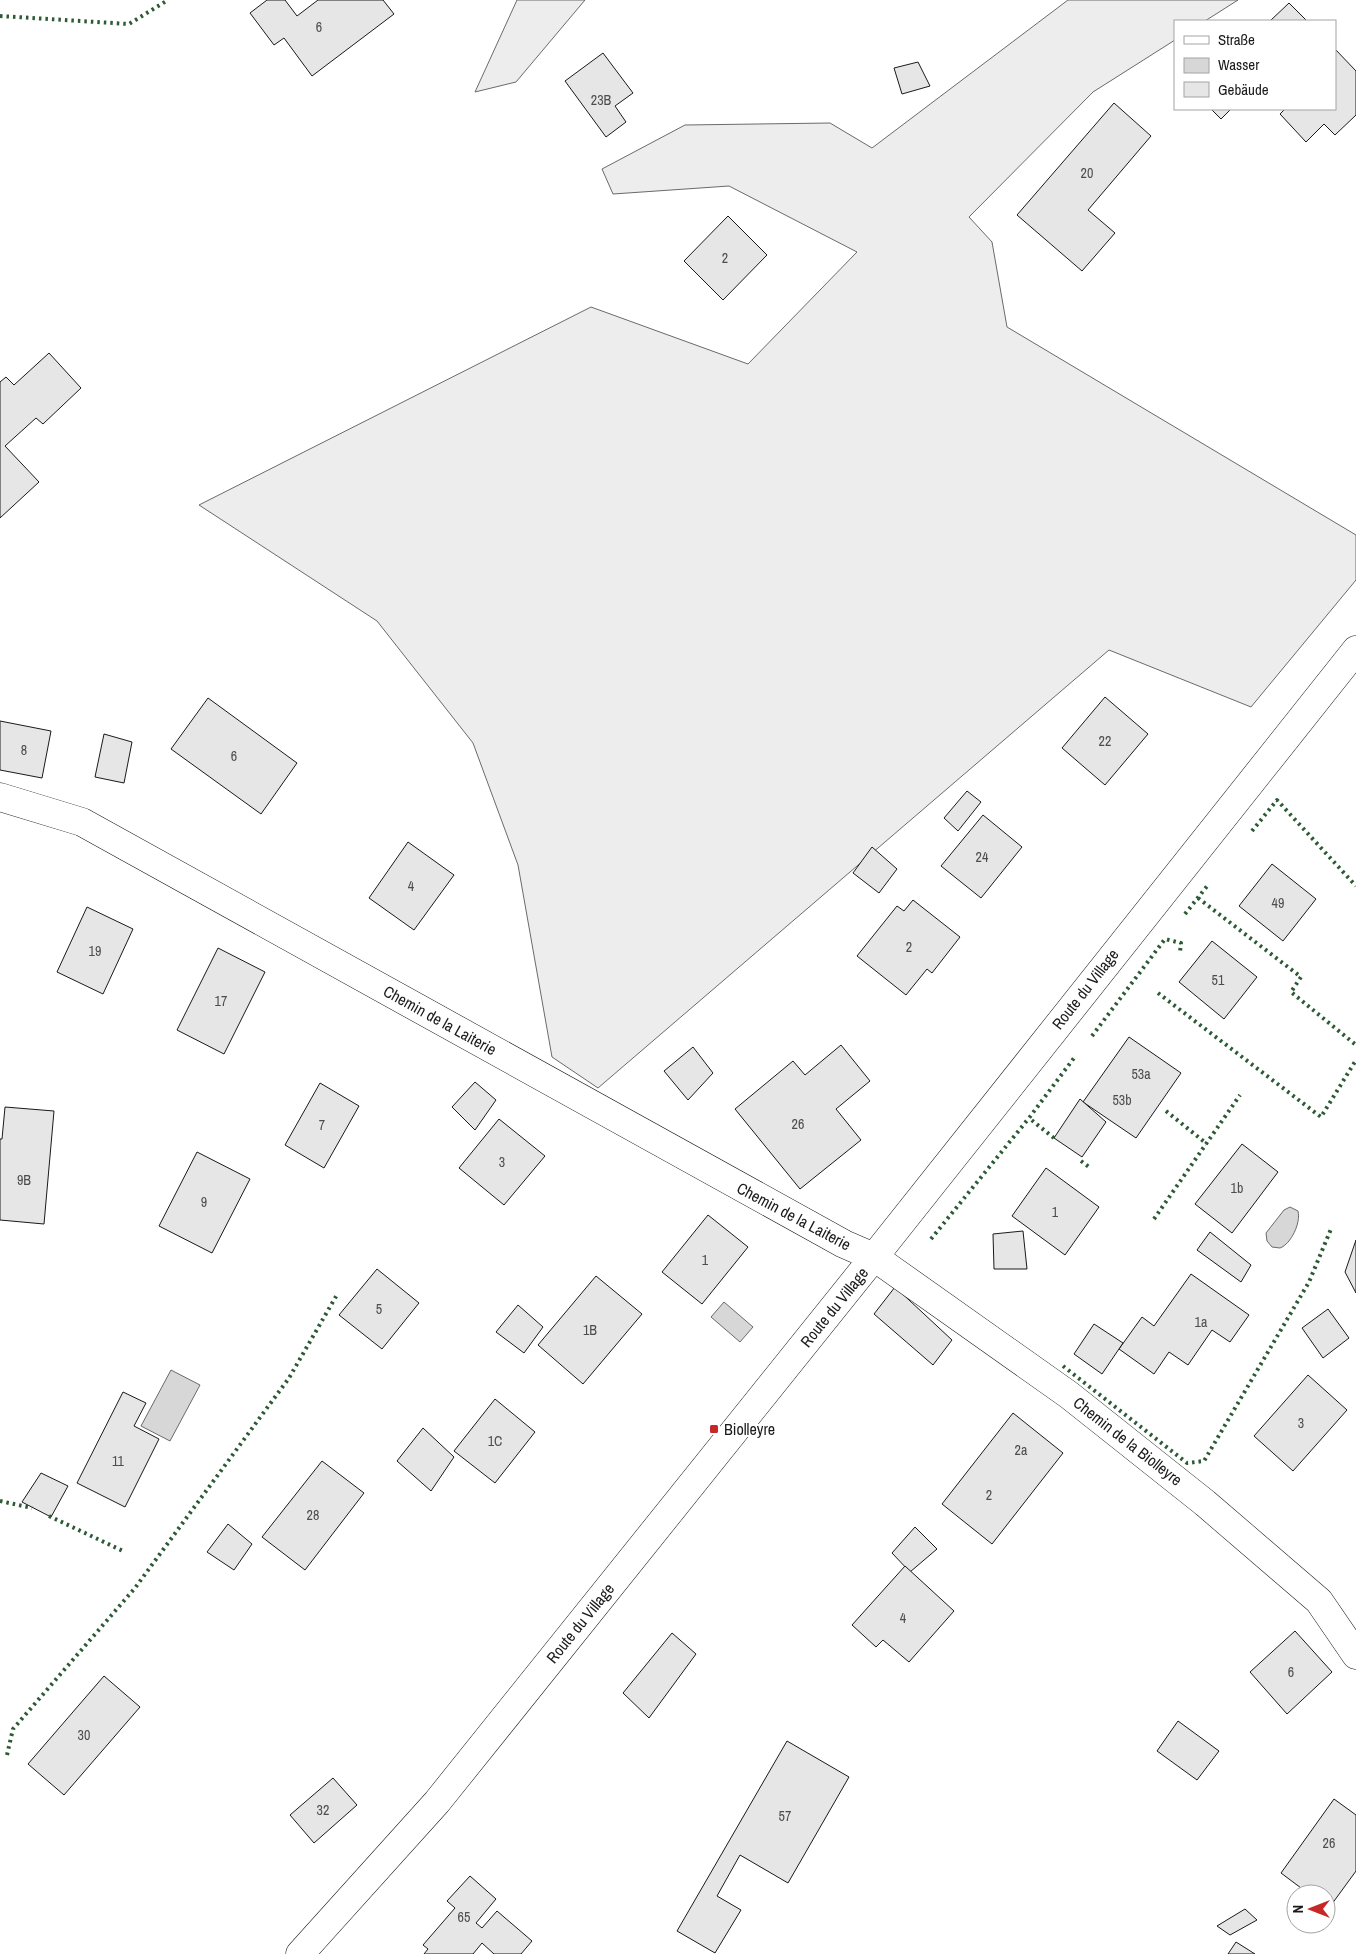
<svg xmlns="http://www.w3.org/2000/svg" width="1356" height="1954" font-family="'Archivo Narrow',sans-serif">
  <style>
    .built { fill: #ededed; stroke: #6a6a6a }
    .water { fill: #d7d7d7; stroke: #6a6a6a }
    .building { fill: #e6e6e6; stroke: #1a1a1a }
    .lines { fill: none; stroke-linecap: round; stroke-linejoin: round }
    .street-casing { stroke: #1a1a1a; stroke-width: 29 }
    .secondary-casing { stroke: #1a1a1a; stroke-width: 29 }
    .street { stroke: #fff; stroke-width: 28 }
    .secondary { stroke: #fff; stroke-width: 28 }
    .hedge { stroke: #2b5a34; stroke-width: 4; stroke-dasharray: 2.5 4; stroke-linecap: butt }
    .poi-dot { fill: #c62828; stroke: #fff; stroke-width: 2 }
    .labels { text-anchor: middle; stroke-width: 4; stroke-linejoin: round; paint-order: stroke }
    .number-label { font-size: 14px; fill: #4d4d4d }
    .street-label { font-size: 16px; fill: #1a1a1a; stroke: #fff }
    .poi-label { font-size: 16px; fill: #1a1a1a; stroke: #fff; text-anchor: start }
  </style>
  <rect width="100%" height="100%" fill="#fff"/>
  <g class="built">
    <polygon points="517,0 585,0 516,82 475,92"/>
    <polygon points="1068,0 1238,0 1205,21 1175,21 1175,40 1093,92 969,217 992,242 1007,327 1356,535 1356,580 1251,707 1109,650 598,1088 552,1057 518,865 473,743 377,621 199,505 591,307 748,364 857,252 729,186 613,194 602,169 685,125 830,123 872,148"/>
  </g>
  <g class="water">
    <path d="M1290,1207L1298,1211C1301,1223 1291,1244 1280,1248L1272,1247L1267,1241L1266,1233L1284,1210Z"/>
    <polygon points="724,1302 753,1327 740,1342 711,1317"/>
    <polygon points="171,1370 200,1385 170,1441 141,1426"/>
  </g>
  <g class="building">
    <polygon points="267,0 285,0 297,16 318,0 383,0 394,14 312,76 284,38 274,45 250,13"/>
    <polygon points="1289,3 1307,21 1270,21"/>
    <polygon points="1335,49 1356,71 1356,115 1335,135 1324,124 1306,142 1280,114 1285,109 1335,109"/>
    <polygon points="603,53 633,93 615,106 626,122 606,137 565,81"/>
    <polygon points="918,62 930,86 902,94 894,68"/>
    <polygon points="1114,103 1151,136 1088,210 1115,233 1082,271 1017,215"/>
    <polygon points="1211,109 1231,109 1221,119"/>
    <polygon points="728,216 767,255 723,300 684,261"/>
    <polygon points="49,353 81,388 43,424 36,418 5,446 39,482 0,518 0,382 6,377 14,385"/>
    <polygon points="1105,697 1148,734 1105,785 1062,748"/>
    <polygon points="208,698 297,763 261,814 171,749"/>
    <polygon points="0,721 51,731 42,778 0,770"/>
    <polygon points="104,734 132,742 124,783 95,777"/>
    <polygon points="967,791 981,802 958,831 944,818"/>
    <polygon points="983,815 1022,847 981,898 941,866"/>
    <polygon points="408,842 454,875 414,930 369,898"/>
    <polygon points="872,847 897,869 879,893 853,873"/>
    <polygon points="1272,864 1316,899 1283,941 1239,906"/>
    <polygon points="913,900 960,937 932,973 927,969 906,995 857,956 897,906 904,911"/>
    <polygon points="87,907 133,929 103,994 57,972"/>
    <polygon points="1212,941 1257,977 1224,1019 1179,982"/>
    <polygon points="218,948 265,972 224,1054 177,1030"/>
    <polygon points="1129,1037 1181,1073 1136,1138 1083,1102"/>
    <polygon points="841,1045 870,1081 836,1109 861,1140 800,1189 735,1109 793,1061 805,1075"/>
    <polygon points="693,1047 713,1073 688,1100 664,1071"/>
    <polygon points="475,1082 496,1100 475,1130 452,1107"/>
    <polygon points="320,1083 359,1106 324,1168 285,1145"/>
    <polygon points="1080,1099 1106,1122 1082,1157 1054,1138"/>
    <polygon points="5,1107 54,1111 44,1224 0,1220 0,1139 2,1139"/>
    <polygon points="499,1119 545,1156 504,1205 459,1168"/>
    <polygon points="1242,1144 1278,1172 1232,1233 1195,1204"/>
    <polygon points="197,1152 250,1179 212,1253 159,1226"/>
    <polygon points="1046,1168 1099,1207 1065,1255 1012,1216"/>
    <polygon points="708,1215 748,1247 702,1304 662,1272"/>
    <polygon points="1023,1231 1027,1269 994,1269 993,1234"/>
    <polygon points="1210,1232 1251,1265 1241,1282 1197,1250"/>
    <polygon points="1356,1240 1356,1293 1345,1272"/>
    <polygon points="377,1269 419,1303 382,1349 339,1315"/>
    <polygon points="1191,1274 1249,1315 1230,1342 1212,1330 1188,1365 1169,1352 1154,1374 1119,1349 1142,1317 1154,1326"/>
    <polygon points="596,1276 642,1314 583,1384 538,1345"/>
    <polygon points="895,1287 952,1340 933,1365 874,1314"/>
    <polygon points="518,1305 543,1327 524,1353 496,1332"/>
    <polygon points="1328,1309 1349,1338 1323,1358 1302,1328"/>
    <polygon points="1094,1324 1123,1343 1102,1374 1074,1354"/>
    <polygon points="1308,1375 1347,1410 1293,1471 1254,1436"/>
    <polygon points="123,1392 146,1403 134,1426 159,1439 125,1507 77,1483"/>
    <polygon points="495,1399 535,1432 495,1483 454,1451"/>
    <polygon points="1013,1413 1063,1453 992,1544 942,1504"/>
    <polygon points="423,1428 454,1457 431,1491 397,1461"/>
    <polygon points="322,1461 364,1493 305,1570 262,1537"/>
    <polygon points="41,1473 68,1486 51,1517 22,1502"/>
    <polygon points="228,1524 252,1544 234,1570 207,1552"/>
    <polygon points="915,1527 937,1549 910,1572 892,1553"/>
    <polygon points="905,1566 954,1611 909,1662 883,1640 876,1647 852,1625"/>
    <polygon points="1295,1631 1332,1672 1287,1714 1250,1672"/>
    <polygon points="672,1633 696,1654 649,1718 623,1693"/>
    <polygon points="104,1676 140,1707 64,1795 28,1764"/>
    <polygon points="1178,1721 1219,1751 1197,1780 1157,1751"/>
    <polygon points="787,1741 849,1777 788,1883 740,1855 717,1896 741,1910 715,1953 677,1931"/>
    <polygon points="333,1778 357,1805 314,1843 290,1815"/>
    <polygon points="1334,1799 1356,1815 1356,1871 1329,1908 1326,1906 1326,1894 1309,1894 1281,1873"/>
    <polygon points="470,1876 496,1899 476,1923 482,1928 497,1911 532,1941 521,1954 494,1954 482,1943 473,1954 424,1954 428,1949 423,1945 455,1908 447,1901"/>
    <polygon points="1245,1909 1257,1920 1230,1935 1217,1926"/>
    <polygon points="1236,1942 1255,1954 1228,1954"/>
  </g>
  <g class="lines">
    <g class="street-casing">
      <polyline id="street" points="300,1954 437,1802 874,1257 1069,1395 1205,1503 1319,1601 1356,1655"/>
    </g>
    <g class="secondary-casing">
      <polyline id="secondary" points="0,797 82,822 844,1244 874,1257 1356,650"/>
    </g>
    <use href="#street" class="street"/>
    <use href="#secondary" class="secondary"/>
    <g class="hedge">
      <polyline points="0,16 129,24 168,0"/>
      <polyline points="1252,831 1277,800 1356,886"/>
      <polyline points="1198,898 1301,977 1291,992 1356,1045"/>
      <polyline points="1185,914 1208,885"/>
      <polyline points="1158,993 1321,1117 1356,1060"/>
      <polyline points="1092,1036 1165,939 1181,943 1180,952"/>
      <polyline points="1166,1111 1207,1144"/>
      <polyline points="1054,1138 1029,1118 1074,1058"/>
      <polyline points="1081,1161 1089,1167"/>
      <polyline points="1154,1219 1240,1095"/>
      <polyline points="931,1239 1029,1118"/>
      <polyline points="1063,1366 1187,1463 1204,1461 1309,1282 1331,1229"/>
      <polyline points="0,1501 32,1508"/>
      <polyline points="49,1516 123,1551"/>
      <polyline points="7,1755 13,1729 135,1588 289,1378 338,1293"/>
    </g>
  </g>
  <rect class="poi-dot" x="709" y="1424" width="10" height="10" rx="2.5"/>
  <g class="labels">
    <g class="number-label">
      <text x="319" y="32">6</text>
      <text x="601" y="105">23B</text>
      <text x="1087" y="178">20</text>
      <text x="725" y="263">2</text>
      <text x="1105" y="746">22</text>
      <text x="24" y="755">8</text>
      <text x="234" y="761">6</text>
      <text x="982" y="862">24</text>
      <text x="411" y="891">4</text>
      <text x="1278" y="908">49</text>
      <text x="909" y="952">2</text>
      <text x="95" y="956">19</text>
      <text x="1218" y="985">51</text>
      <text x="221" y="1006">17</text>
      <text x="1141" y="1079">53a</text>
      <text x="1122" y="1105">53b</text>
      <text x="798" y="1129">26</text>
      <text x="322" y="1130">7</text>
      <text x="502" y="1167">3</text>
      <text x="24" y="1185">9B</text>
      <text x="1237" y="1193">1b</text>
      <text x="204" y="1207">9</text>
      <text x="1055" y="1217">1</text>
      <text x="705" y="1265">1</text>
      <text x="379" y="1314">5</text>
      <text x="1201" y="1327">1a</text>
      <text x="590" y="1335">1B</text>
      <text x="1301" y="1428">3</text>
      <text x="495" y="1446">1C</text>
      <text x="1021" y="1455">2a</text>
      <text x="118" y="1466">11</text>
      <text x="989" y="1500">2</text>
      <text x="313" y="1520">28</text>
      <text x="903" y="1623">4</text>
      <text x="1291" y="1677">6</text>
      <text x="84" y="1740">30</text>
      <text x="323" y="1815">32</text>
      <text x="785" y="1821">57</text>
      <text x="1329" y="1848">26</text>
      <text x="464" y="1922">65</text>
    </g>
    <g class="street-label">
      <text transform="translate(1085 989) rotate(-52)" y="6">Route du Village</text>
      <text transform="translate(440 1020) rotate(29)" y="6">Chemin de la Laiterie</text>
      <text transform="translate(794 1216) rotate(28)" y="6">Chemin de la Laiterie</text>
      <text transform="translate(834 1307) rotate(-51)" y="6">Route du Village</text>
      <text transform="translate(1128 1441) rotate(38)" y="6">Chemin de la Biolleyre</text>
      <text transform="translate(580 1623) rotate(-51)" y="6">Route du Village</text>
    </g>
    <g class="poi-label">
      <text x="724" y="1435">Biolleyre</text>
    </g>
  </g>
  <rect x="1174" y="20" width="162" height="90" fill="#ffffff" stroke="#a3a3a3"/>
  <rect x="1184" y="36" width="25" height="8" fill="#ffffff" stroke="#a3a3a3"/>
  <text x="1218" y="45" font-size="15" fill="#1a1a1a">Straße</text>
  <rect x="1184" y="58" width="25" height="15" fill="#d7d7d7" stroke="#a3a3a3"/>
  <text x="1218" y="70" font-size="15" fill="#1a1a1a">Wasser</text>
  <rect x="1184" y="82" width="25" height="15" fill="#e6e6e6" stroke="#a3a3a3"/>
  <text x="1218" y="95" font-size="15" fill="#1a1a1a">Gebäude</text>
  <g transform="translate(1311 1909) rotate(270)"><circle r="24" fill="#ffffff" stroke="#a3a3a3"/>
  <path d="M0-4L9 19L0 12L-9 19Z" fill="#c62828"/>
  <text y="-8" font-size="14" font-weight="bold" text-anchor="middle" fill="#1a1a1a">N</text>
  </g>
</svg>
